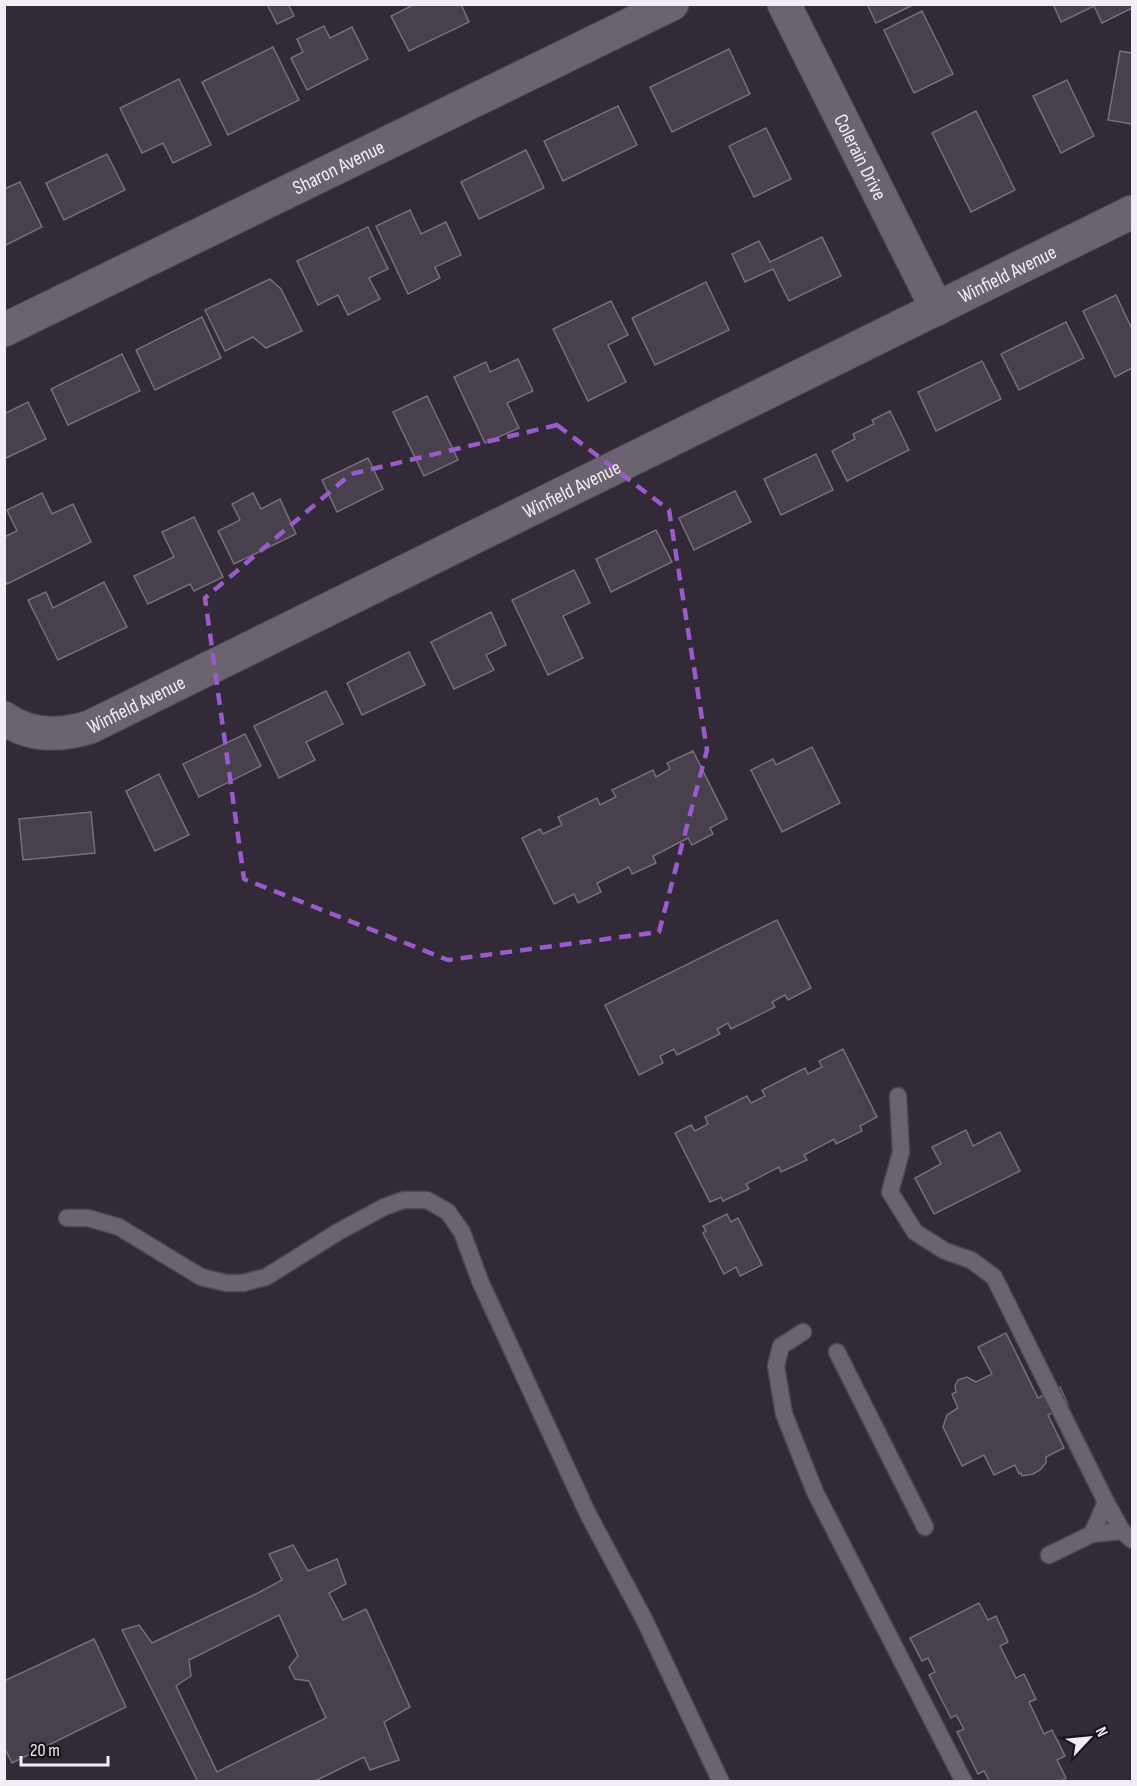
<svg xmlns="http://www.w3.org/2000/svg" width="1137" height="1786" font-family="'Sofia Sans Condensed',sans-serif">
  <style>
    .building { fill: #49404d; stroke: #786f7d; stroke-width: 1.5; fill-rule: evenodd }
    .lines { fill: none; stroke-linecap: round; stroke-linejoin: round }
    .service-casing { stroke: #4e4751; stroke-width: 19 }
    .minor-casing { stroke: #4e4751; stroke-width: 35 }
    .service { stroke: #6c6370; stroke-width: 16 }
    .minor { stroke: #6c6370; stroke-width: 33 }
    .marked { fill: none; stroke: #995ccc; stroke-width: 4.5; stroke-dasharray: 12 8; stroke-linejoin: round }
    .labels { text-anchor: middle; stroke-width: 4.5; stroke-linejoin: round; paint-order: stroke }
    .street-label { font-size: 20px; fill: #f2edf5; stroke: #181419 }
  </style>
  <rect width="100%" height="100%" fill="#322a36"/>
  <g class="building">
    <polygon points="267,4 288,4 294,16 277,24"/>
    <polygon points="415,4 461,4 469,22 409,51 391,16"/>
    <polygon points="867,4 913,4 913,5 876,23"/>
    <polygon points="1053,4 1132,4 1132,8 1102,23 1094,6 1061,22"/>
    <polygon points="922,11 953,74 914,93 884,30"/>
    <polygon points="324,26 330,38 352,27 368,59 307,90 291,58 303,52 297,39"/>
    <polygon points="273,47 299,100 228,135 202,82"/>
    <polygon points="729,49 750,94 672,132 650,87"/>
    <polygon points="1120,51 1132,53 1132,124 1108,120"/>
    <polygon points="179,79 211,145 173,163 163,143 142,153 120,108"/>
    <polygon points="1067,80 1094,136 1061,153 1033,96"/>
    <polygon points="618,106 637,145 563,181 544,141"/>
    <polygon points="976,111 1015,190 971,212 932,133"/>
    <polygon points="766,128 791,179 754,197 729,146"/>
    <polygon points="526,150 544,188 479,219 461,182"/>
    <polygon points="107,154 125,190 64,220 46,183"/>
    <polygon points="20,182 42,227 4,246 4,189"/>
    <polygon points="410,210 421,234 446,222 461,255 435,267 440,278 408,294 376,226"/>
    <polygon points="368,227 388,269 369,278 380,299 348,315 338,295 318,305 297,261"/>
    <polygon points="822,237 841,276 789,301 773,269 745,282 732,254 759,241 770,262"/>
    <polygon points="270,279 281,289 302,331 266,348 253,337 225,351 205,310"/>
    <polygon points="706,282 729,330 655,365 632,318"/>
    <polygon points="1116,295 1132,329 1132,368 1115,377 1083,311"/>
    <polygon points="611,301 628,335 608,345 626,382 588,401 553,329"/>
    <polygon points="202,317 221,358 155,390 136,350"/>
    <polygon points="1066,322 1084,358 1019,390 1001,354"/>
    <polygon points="122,354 140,391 68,425 51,389"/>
    <polygon points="518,359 533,391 507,403 519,428 485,443 454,377 486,362 490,372"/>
    <polygon points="982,361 1001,399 936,431 918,392"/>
    <polygon points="427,396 458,460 424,476 393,412"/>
    <polygon points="28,402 46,439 4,459 4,414"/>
    <polygon points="890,411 909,450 847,481 832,451 855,439 853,434 874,424 872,420"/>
    <polygon points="816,454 833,490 781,515 764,479"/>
    <polygon points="368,458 383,489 337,512 322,480"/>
    <polygon points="735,491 751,522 694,550 679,518"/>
    <polygon points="42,493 52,514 73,504 91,542 7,584 4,579 4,537 17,531 7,510"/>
    <polygon points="253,493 261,509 280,499 296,534 234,564 218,531 240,520 232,504"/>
    <polygon points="194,517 223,577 194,591 190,584 148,604 134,576 174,557 162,532"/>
    <polygon points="656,530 672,562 611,592 596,559"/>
    <polygon points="574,570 590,603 563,616 583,658 548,675 512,600"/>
    <polygon points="104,582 127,627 58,660 28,600 46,592 53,608"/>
    <polygon points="491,612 506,645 486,655 494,670 454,689 431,642"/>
    <polygon points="409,652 425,685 362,715 347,683"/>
    <polygon points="326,691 343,724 306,742 315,760 279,778 254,726"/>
    <polygon points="245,734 261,766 199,797 183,764"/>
    <polygon points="812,747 840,803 782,832 751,770 773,759 776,765"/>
    <polygon points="693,751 727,819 710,828 713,834 692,845 688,838 653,856 656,863 632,874 629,867 597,883 601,892 578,903 574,894 554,904 522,838 540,829 543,834 562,825 558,817 597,798 600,805 616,797 612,790 653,770 656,777 670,769 667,763"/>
    <polygon points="159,774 189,835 155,851 126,791"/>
    <polygon points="91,812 95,853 23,860 19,819"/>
    <polygon points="777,920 811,988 788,1000 785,995 772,1002 775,1007 731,1029 728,1023 717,1029 720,1034 677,1055 674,1049 660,1056 663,1063 639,1075 605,1005"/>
    <polygon points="843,1049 877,1117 860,1126 862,1131 836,1144 834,1139 804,1155 807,1160 781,1172 779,1167 746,1184 749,1189 723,1201 721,1197 710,1202 675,1133 691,1125 695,1131 708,1124 705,1117 747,1096 751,1103 765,1096 762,1090 805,1068 808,1074 822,1067 819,1061"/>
    <polygon points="966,1130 973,1146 1000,1132 1020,1171 934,1214 915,1178 941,1164 932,1147"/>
    <polygon points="727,1214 731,1222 738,1218 762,1265 740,1276 736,1267 724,1274 703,1233 706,1231 703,1226"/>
    <polygon points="1006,1333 1038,1398 1060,1387 1068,1405 1048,1415 1064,1448 1046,1457 1046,1463 1040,1470 1033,1474 1022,1476 1021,1473 1019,1474 1015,1465 994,1475 984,1455 962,1466 943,1427 947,1415 958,1408 952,1394 956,1392 955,1386 958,1380 967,1377 976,1382 992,1374 978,1347"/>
    <path d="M293,1545L308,1571L337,1559L346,1584L329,1593L343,1620L366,1609L410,1707L384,1722L399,1760L370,1770L364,1757L313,1782H198L122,1630L139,1625L152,1643L258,1593L282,1580L269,1554ZM279,1615L298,1656L289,1667L295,1679L309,1681L326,1718L217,1772L176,1686L191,1676L189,1660Z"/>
    <polygon points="979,1603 988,1620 996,1616 1008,1642 1000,1646 1016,1678 1024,1674 1036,1699 1029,1702 1044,1734 1052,1730 1065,1756 1057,1760 1066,1778 1060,1782 990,1782 984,1771 978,1774 957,1732 964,1729 956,1715 951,1718 929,1675 935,1672 928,1658 922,1661 910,1638"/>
    <polygon points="94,1639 126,1707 12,1763 4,1747 4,1681"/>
  </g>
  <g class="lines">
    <g class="service-casing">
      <g id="service">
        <polyline points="898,1096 901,1152 890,1192 915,1232 945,1251 971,1260 994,1277 1106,1502"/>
        <polyline points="67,1218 88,1218 119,1227 201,1277 226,1283 243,1283 266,1277 338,1232 384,1207 404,1200 427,1200 448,1212 462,1232 480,1281 588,1514 645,1621 721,1782"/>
        <polyline points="803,1332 781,1346 776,1366 784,1414 815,1492 964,1782"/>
        <polyline points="837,1352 925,1527"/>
        <polyline points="1122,1531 1092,1534 1106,1502 1122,1531 1132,1540"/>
        <polyline points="1049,1555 1092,1534"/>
      </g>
    </g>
    <g class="minor-casing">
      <g id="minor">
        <path id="s1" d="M784,4L937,309"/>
        <path id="s2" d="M4,330L672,4"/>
        <path id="s3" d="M4,718C30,737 61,736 90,727L1132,212"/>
      </g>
    </g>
    <use href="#service" class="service"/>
    <use href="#minor" class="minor"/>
  </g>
  <path class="marked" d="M557,425L669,510L707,750L659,932L448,960L244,879L205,598L351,474Z"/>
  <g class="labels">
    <g class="street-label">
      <text dy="7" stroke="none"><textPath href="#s1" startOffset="171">Colerain Drive</textPath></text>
      <text dy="7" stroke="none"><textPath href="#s2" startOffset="372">Sharon Avenue</textPath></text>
      <text dy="7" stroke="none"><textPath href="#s3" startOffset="1113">Winfield Avenue</textPath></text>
      <text dy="7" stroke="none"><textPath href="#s3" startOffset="627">Winfield Avenue</textPath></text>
      <text dy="7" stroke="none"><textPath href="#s3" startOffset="141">Winfield Avenue</textPath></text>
    </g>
  </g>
  <rect width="1137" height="1786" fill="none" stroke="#f2edf5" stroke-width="12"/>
  <g transform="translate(1089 1738) rotate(64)" stroke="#181419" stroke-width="4.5" paint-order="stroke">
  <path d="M0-4.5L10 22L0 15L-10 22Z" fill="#f2edf5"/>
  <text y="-9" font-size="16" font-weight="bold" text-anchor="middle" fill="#f2edf5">N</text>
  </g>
  <path d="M21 1756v9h87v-9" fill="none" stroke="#f2edf5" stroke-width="3"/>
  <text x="30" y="1756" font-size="18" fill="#f2edf5" stroke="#181419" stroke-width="4.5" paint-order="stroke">20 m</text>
</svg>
